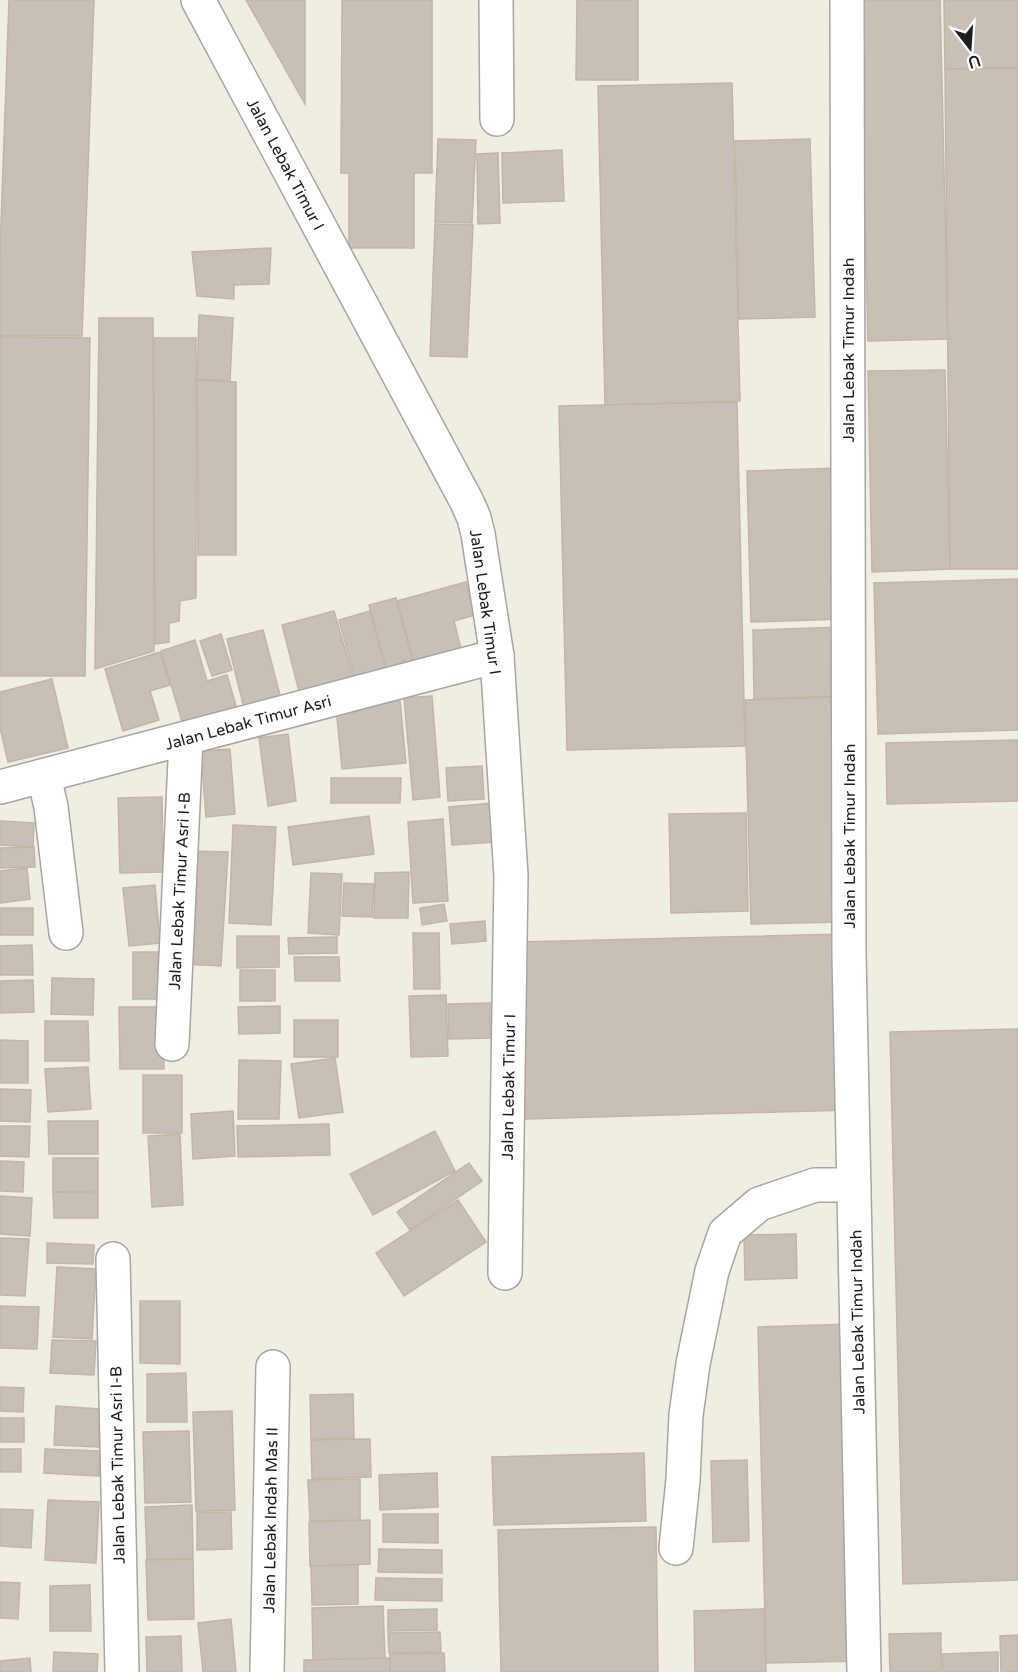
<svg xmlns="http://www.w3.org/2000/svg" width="1018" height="1672" font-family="'Varela Round',sans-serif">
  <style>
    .building { fill: #c8c0b6; stroke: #c2b5a5; stroke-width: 1.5 }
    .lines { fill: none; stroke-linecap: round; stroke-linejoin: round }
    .minor-casing { stroke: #a5a5a5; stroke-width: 36 }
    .minor { stroke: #fff; stroke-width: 33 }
    .labels { text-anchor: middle; stroke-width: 5; stroke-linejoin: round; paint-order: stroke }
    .street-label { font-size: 16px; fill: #1e1e1e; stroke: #fff }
  </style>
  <rect width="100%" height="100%" fill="#f0ede3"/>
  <g class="building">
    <polygon points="9,0 94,0 82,336 0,336 0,252"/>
    <polygon points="246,0 305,0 305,104"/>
    <polygon points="342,0 432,0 432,173 414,173 414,248 349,248 349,173 341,173"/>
    <polygon points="577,0 638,0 638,80 576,80"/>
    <polygon points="860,0 940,0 948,339 868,341"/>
    <polygon points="944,0 1018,0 1018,67 945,69"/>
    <polygon points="1018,68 1018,569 950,569 945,69"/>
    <polygon points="732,83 740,401 605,405 598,86"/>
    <polygon points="438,139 476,140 472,223 435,222"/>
    <polygon points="810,139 815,317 739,319 735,141"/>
    <polygon points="562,150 564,201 503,203 502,153"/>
    <polygon points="498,153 500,223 478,224 477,154"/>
    <polygon points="435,224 473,225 467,357 430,356"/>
    <polygon points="271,248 269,284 234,285 234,299 197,296 192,252"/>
    <polygon points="199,315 233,318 230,381 197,379"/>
    <polygon points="99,318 153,318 154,651 95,669"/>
    <polygon points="0,337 90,338 85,676 0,676"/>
    <polygon points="154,338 196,338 196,598 180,601 179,621 169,623 169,642 155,644"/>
    <polygon points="945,370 950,569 872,572 868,371"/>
    <polygon points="197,380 236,382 236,555 198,555"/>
    <polygon points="737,402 745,746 567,750 559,406"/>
    <polygon points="841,468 844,619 751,622 747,471"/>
    <polygon points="1018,579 1018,730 878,734 874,583"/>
    <polygon points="466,582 475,615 454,621 462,653 415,666 397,601"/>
    <polygon points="396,598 414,666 387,673 369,605"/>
    <polygon points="334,611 353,677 299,691 282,625"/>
    <polygon points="370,611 387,673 356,682 339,620"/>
    <polygon points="843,627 845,696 754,699 753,630"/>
    <polygon points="263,630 281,699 244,708 227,639"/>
    <polygon points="221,634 232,670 212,676 200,641"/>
    <polygon points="195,640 207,681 227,675 237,709 183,725 161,651"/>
    <polygon points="160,652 170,685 150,691 159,720 123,731 105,669"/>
    <polygon points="52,679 68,748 8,762 0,728 0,692"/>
    <polygon points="432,696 440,797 413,800 404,698"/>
    <polygon points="835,697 841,922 751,924 745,700"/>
    <polygon points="400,701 406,763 342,769 336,707"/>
    <polygon points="288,734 296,801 268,806 259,738"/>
    <polygon points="1018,740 1018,801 887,804 886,743"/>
    <polygon points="230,749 235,814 206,817 201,751"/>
    <polygon points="482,766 484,799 448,801 446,768"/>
    <polygon points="331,778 401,778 400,803 331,803"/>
    <polygon points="162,797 163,872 120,873 118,798"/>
    <polygon points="493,803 495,842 452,845 449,807"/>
    <polygon points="746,813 748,911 671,913 669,814"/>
    <polygon points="369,816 374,854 293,865 288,827"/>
    <polygon points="443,819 448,901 413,903 408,822"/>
    <polygon points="0,821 34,823 33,847 0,845"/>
    <polygon points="233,825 276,827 271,925 229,923"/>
    <polygon points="34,847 35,867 0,868 0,848"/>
    <polygon points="191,851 228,852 221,966 185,964"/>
    <polygon points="27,868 30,899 0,903 0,871"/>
    <polygon points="409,872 408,918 374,918 375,873"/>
    <polygon points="311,873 342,874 339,935 308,933"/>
    <polygon points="344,883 374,884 372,917 342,916"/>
    <polygon points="155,885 160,943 129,946 123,888"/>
    <polygon points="444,904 447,921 422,925 420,908"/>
    <rect x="0" y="908" width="33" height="27"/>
    <polygon points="485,921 486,941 452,944 450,924"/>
    <polygon points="413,933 439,933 440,989 414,989"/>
    <polygon points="843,934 847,1110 525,1119 521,942"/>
    <polygon points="237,936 279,936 279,967 237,968"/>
    <polygon points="337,937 337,953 289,954 288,938"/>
    <polygon points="32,945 33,975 0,975 0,946"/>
    <rect x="133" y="952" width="25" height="47"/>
    <polygon points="294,957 339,957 340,981 295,981"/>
    <rect x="240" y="970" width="35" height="31"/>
    <polygon points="52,978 94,979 93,1015 51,1014"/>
    <polygon points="33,980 34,1012 0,1013 0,981"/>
    <polygon points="446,995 448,1056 411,1057 409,996"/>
    <polygon points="490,1003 490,1038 449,1039 448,1004"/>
    <polygon points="280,1006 280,1033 239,1034 238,1007"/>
    <polygon points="119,1007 163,1007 164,1069 120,1069"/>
    <rect x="294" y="1020" width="44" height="37"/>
    <polygon points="45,1021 88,1021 89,1061 45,1061"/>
    <polygon points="1018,1029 1018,1580 903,1584 890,1032"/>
    <polygon points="0,1040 28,1041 28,1083 0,1083"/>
    <polygon points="335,1058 343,1112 299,1118 291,1064"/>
    <polygon points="239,1060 281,1061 279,1119 238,1119"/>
    <polygon points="88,1067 91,1109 48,1112 45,1069"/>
    <rect x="143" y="1075" width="39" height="58"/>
    <polygon points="0,1089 31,1090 30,1122 0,1121"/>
    <polygon points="233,1111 235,1156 193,1159 191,1114"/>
    <polygon points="48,1121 98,1121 98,1154 49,1154"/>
    <polygon points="329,1124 330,1155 238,1157 237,1126"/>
    <polygon points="0,1126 30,1126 29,1157 0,1156"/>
    <polygon points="435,1131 455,1171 373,1215 350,1174"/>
    <polygon points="180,1134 183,1205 152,1207 148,1136"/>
    <polygon points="53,1158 98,1158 98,1191 53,1192"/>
    <polygon points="0,1161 24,1162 23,1192 0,1191"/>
    <polygon points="469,1163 482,1181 410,1230 397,1212"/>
    <polygon points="53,1192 98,1193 98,1218 54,1218"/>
    <polygon points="0,1196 32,1198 30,1236 0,1234"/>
    <polygon points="458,1200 486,1242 404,1296 376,1253"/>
    <polygon points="796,1234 797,1278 745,1280 744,1235"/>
    <polygon points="0,1238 29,1239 25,1296 0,1295"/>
    <polygon points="47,1243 94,1245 93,1264 47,1263"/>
    <polygon points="57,1267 96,1269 92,1339 53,1337"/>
    <polygon points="140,1301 180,1301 180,1364 140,1363"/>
    <polygon points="0,1306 39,1307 37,1349 0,1348"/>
    <polygon points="853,1324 861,1661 766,1663 758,1327"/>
    <polygon points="52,1340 96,1341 94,1375 50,1373"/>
    <polygon points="186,1373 187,1422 147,1422 147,1374"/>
    <polygon points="0,1387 24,1388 23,1412 0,1411"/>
    <polygon points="353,1394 354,1438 311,1439 310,1395"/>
    <polygon points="56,1406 100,1409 99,1447 54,1445"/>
    <polygon points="232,1411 235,1510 196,1511 193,1412"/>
    <rect x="0" y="1418" width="24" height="24"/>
    <polygon points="189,1431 191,1502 145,1503 143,1432"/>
    <polygon points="370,1439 371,1477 312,1479 311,1440"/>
    <rect x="0" y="1449" width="21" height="23"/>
    <polygon points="45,1449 100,1451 99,1476 44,1473"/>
    <polygon points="644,1453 646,1521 494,1525 492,1457"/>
    <polygon points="747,1460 749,1541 713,1542 711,1461"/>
    <polygon points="437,1473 438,1507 380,1510 379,1475"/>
    <polygon points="360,1479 360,1520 310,1521 308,1480"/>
    <polygon points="48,1500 99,1502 96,1563 45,1560"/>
    <polygon points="192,1505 193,1559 147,1559 145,1507"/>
    <polygon points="0,1509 33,1510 31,1548 0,1546"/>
    <polygon points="197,1512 231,1512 232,1549 197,1550"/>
    <polygon points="383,1514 438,1514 438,1543 383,1542"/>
    <polygon points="370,1520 370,1564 310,1566 309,1522"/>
    <polygon points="656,1527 658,1672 501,1672 498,1530"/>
    <polygon points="379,1549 442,1550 442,1573 378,1572"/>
    <polygon points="193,1559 194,1619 148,1620 146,1560"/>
    <polygon points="358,1565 358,1604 312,1605 311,1566"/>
    <polygon points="376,1578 442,1579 442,1601 375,1600"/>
    <polygon points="0,1582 20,1583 18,1619 0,1618"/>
    <polygon points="90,1585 91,1631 50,1631 50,1586"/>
    <polygon points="383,1606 385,1658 313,1660 312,1608"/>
    <polygon points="437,1609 437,1630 388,1631 388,1610"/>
    <polygon points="764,1609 766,1672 695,1672 694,1611"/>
    <polygon points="231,1619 236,1672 203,1672 198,1623"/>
    <polygon points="440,1632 441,1652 389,1653 388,1633"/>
    <polygon points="941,1633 941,1672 890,1672 889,1634"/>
    <polygon points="1018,1635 1018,1672 1001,1672 1000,1636"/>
    <polygon points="181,1636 182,1672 147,1672 146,1637"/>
    <polygon points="54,1652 98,1654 97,1672 53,1672"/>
    <polygon points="998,1652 998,1672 943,1672 942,1654"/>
    <polygon points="444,1653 445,1672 390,1672 390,1654"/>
    <polygon points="30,1658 31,1672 0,1672 0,1661"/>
    <polygon points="390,1658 390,1672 304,1672 304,1660"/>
  </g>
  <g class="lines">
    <g class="minor-casing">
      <g id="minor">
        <polyline points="198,0 467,502 474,518 478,534 497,656 511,876 505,1273"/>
        <polyline points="496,0 497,119"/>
        <polyline points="847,0 849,954 864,1672"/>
        <polyline points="44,776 51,807 66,933"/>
        <polyline points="0,787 497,656"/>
        <polyline points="172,1044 186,739"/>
        <polyline points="113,1259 122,1672"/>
        <polyline points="676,1548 683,1480 686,1415 693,1364 712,1271 725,1233 759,1204 815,1185 854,1185"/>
        <polyline points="267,1672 273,1367"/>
      </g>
    </g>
    <use href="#minor" class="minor"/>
  </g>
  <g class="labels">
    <g class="street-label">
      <text transform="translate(286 164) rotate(62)" y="6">Jalan Lebak Timur I</text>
      <text transform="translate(848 350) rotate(-90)" y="6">Jalan Lebak Timur Indah</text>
      <text transform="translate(486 602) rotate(82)" y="6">Jalan Lebak Timur I</text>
      <text transform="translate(248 722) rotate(-15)" y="6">Jalan Lebak Timur Asri</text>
      <text transform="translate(849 836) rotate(-90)" y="6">Jalan Lebak Timur Indah</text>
      <text transform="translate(179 891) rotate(-87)" y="6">Jalan Lebak Timur Asri I-B</text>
      <text transform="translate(508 1087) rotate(-89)" y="6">Jalan Lebak Timur I</text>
      <text transform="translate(857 1322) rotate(-91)" y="6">Jalan Lebak Timur Indah</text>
      <text transform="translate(117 1465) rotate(-91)" y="6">Jalan Lebak Timur Asri I-B</text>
      <text transform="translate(270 1520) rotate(-89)" y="6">Jalan Lebak Indah Mas II</text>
    </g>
  </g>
  <g transform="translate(970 48) rotate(163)" stroke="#ffffff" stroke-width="4.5" paint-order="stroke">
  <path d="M0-4.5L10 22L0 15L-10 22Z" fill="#1e1e1e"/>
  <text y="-9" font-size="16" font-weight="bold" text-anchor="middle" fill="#1e1e1e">U</text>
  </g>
</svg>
